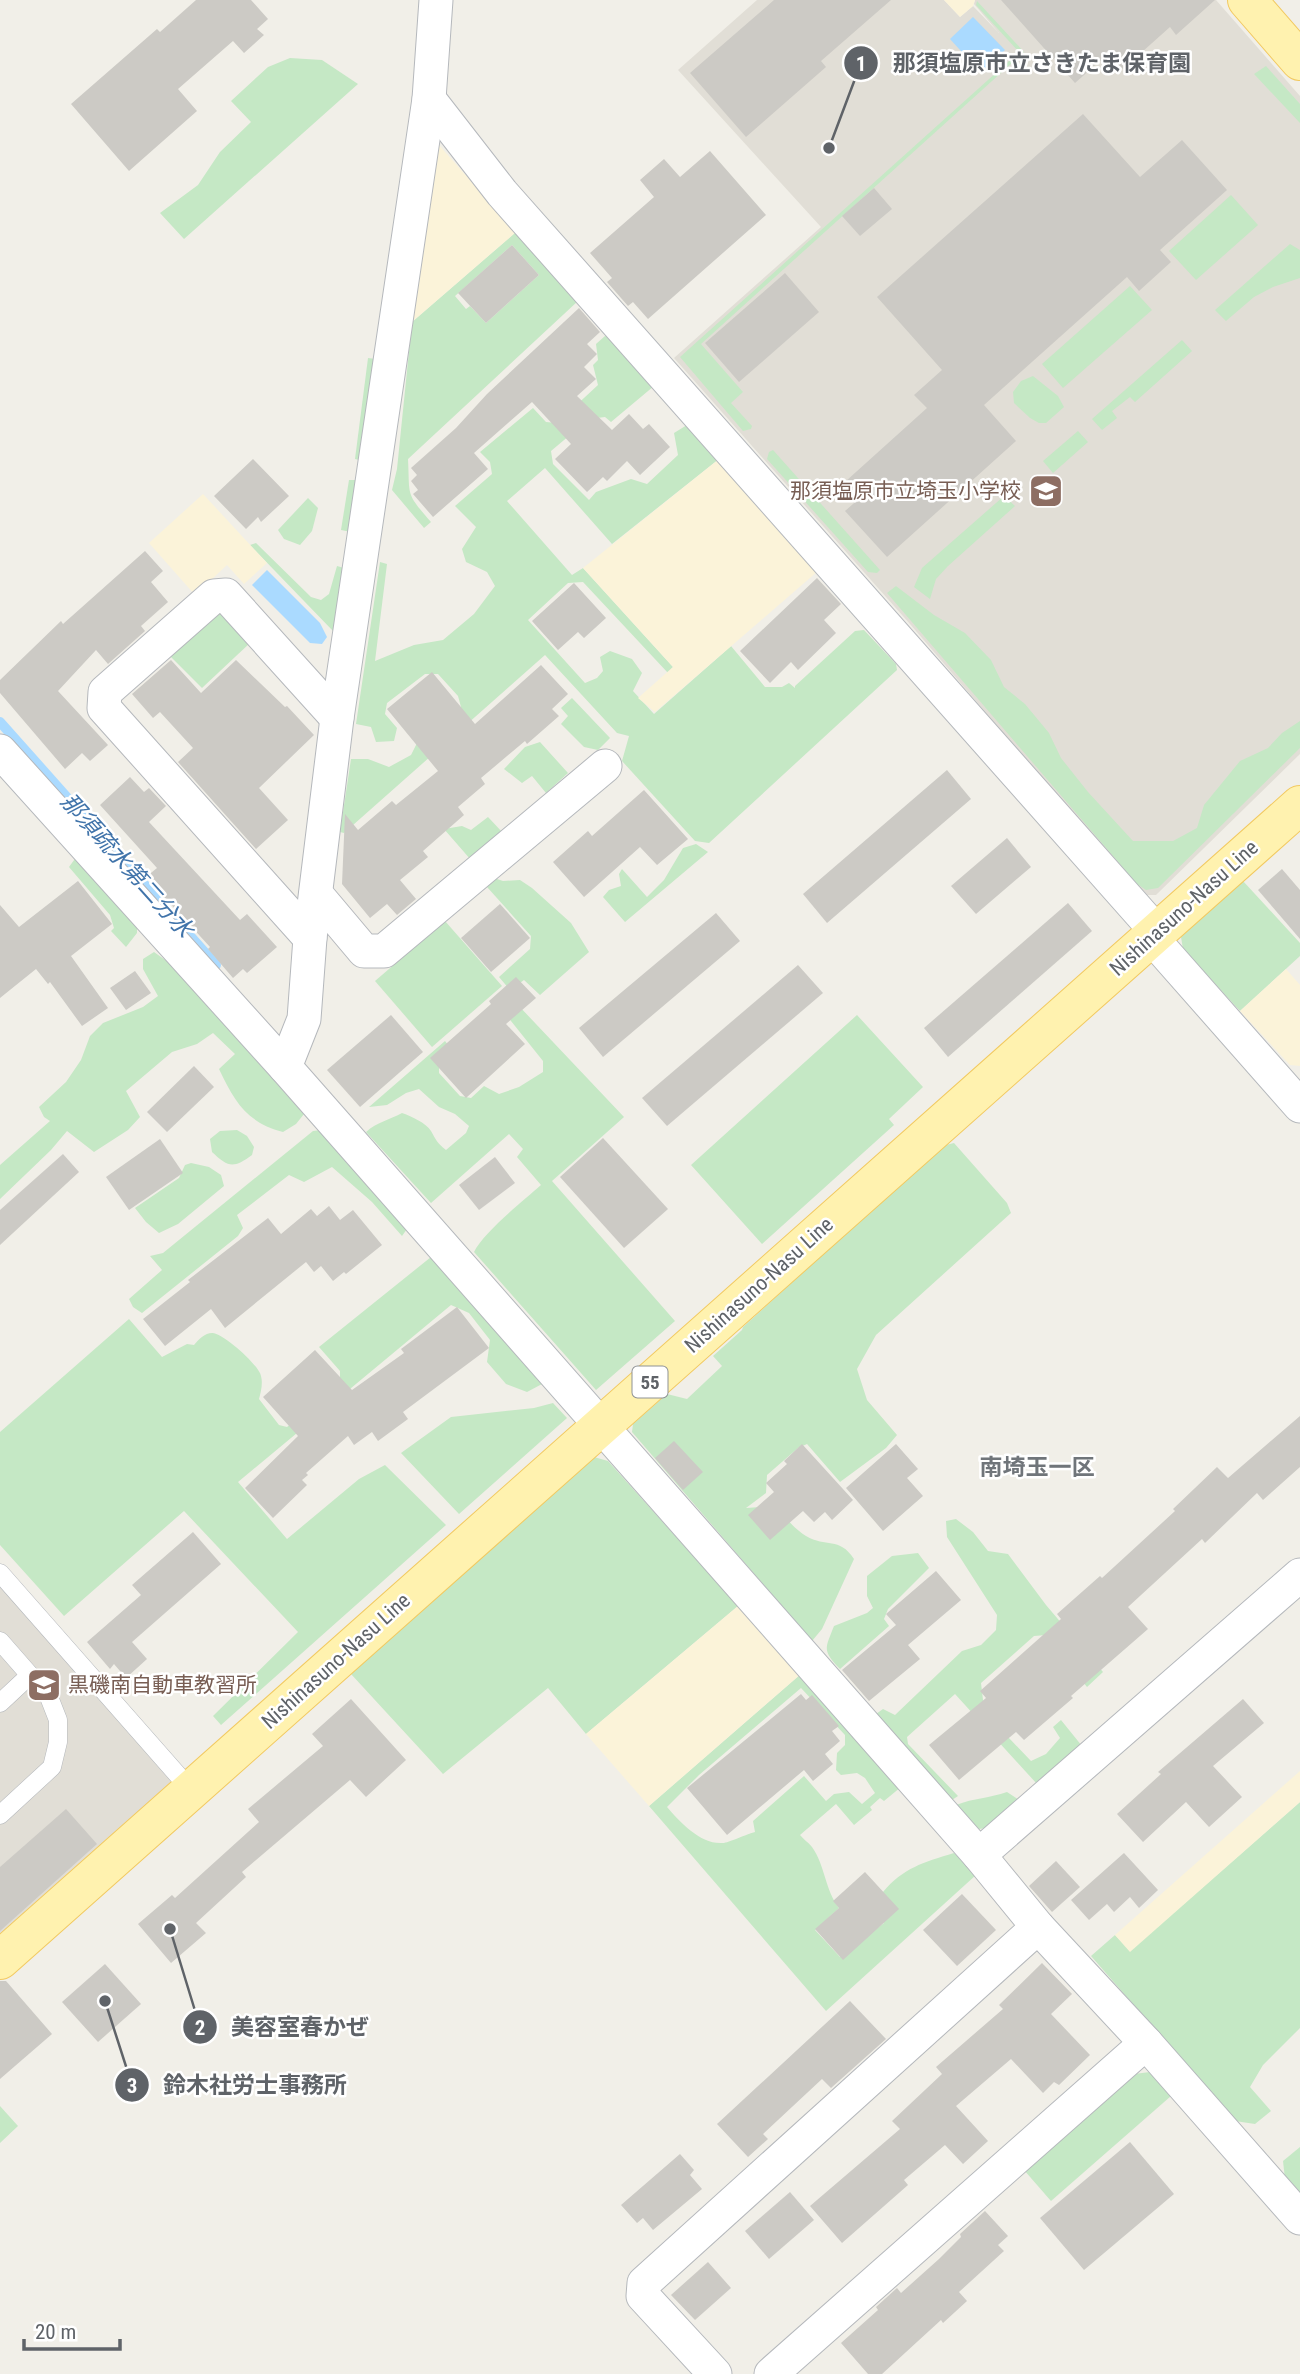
<svg xmlns="http://www.w3.org/2000/svg" width="1300" height="2374" font-family="'Roboto Condensed','Noto Sans JP',sans-serif">
  <style>
    .education { fill: #e1ded6 }
    .green { fill: #c5e8c5; fill-rule: evenodd }
    .sand { fill: #fbf3d9 }
    .water { fill: #aadaff }
    .lines { fill: none; stroke-linecap: round; stroke-linejoin: round }
    .stream { stroke: #aadaff; stroke-width: 10 }
    .building { fill: #cccac5 }
    .lane-casing { stroke: #b5b8bc; stroke-width: 19 }
    .street-casing { stroke: #b5b8bc; stroke-width: 35 }
    .primary-casing { stroke: #f2c960; stroke-width: 40 }
    .lane { stroke: #fff; stroke-width: 18 }
    .street { stroke: #fff; stroke-width: 33 }
    .primary { stroke: #fff2af; stroke-width: 38 }
    .labels { text-anchor: middle; stroke-width: 5; stroke-linejoin: round; paint-order: stroke }
    .shield { fill: #fff; stroke: #8f9295; stroke-width: 2 }
    .shield-label { font-size: 19px; font-weight: bold; fill: #5f6368 }
    .education-label { font-size: 21px; fill: #785e54; stroke: #fff; text-anchor: end }
    .street-label { font-size: 21px; fill: #5f6368; stroke: #fff }
    .water-label { font-size: 23px; font-style: italic; fill: #4174aa; stroke: #fff }
    .neighbourhood-label { font-size: 23px; font-weight: bold; fill: #70757a; stroke: #fff }
    .leader { fill: none; stroke: #5f6368; stroke-width: 2.5 }
    .callout-dot { fill: #5f6368; stroke: #fff; stroke-width: 2.5 }
    .mark-label { font-size: 21px; text-anchor: middle; font-weight: bold; fill: #fff }
    .callout-label { font-size: 23px; text-anchor: middle; font-weight: bold; fill: #5f6368; stroke: #fff; stroke-width: 5; stroke-linejoin: round; paint-order: stroke }
  </style>
  <rect width="100%" height="100%" fill="#f1efe8"/>
  <g class="education">
    <polygon points="757,0 944,0 960,17 973,6 999,33 974,4 975,0 1216,0 1300,96 1300,754 1156,895 1142,895 910,624 674,358 821,227 678,70"/>
    <polygon points="0,1586 175,1784 0,1939"/>
  </g>
  <g class="green">
    <polygon points="977,1 1024,52 701,344 743,392 731,403 752,426 751,429 743,431 680,357 1019,52 976,5"/>
    <polygon points="290,58 322,60 358,84 184,239 160,213 198,185 220,152 251,122 231,101 268,67"/>
    <polygon points="1266,66 1300,104 1300,123 1254,74"/>
    <polygon points="1231,195 1258,225 1196,280 1169,251"/>
    <path d="M516,232L578,301L408,459C410,497 405,492 431,522L424,528L392,490L397,469L412,322ZM512,245L539,275L486,323L470,306L466,309L455,296Z"/>
    <polygon points="1290,244 1300,250 1300,278 1273,287 1254,297 1226,321 1215,310"/>
    <polygon points="1130,286 1152,310 1063,388 1042,364"/>
    <polygon points="605,336 610,337 654,386 611,422 605,417 589,419 551,451 553,464 589,500 596,492 631,479 647,484 678,455 674,433 687,425 719,459 612,544 545,468 507,501 572,575 583,568 673,667 668,673 583,582 568,583 528,620 585,683 597,678 603,671 600,657 610,651 632,659 642,673 633,691 654,714 731,646 765,687 782,687 789,683 795,688 795,686 855,631 864,630 896,664 897,670 709,843 695,841 622,761 629,736 617,733 545,655 344,833 340,832 351,759 368,759 389,767 411,755 418,741 461,707 458,696 438,674 425,674 387,703 385,714 397,728 394,741 376,742 371,727 356,724 380,562 387,564 375,661 414,645 443,640 474,614 495,586 487,572 466,562 462,549 476,527 455,506 492,474 490,462 480,452 533,408 546,422 557,423 598,385 593,365 598,360 596,344"/>
    <polygon points="1182,340 1192,351 1135,402 1130,397 1112,411 1117,418 1102,430 1092,419"/>
    <polygon points="368,358 376,359 364,461 355,459"/>
    <polygon points="1033,376 1058,396 1064,407 1046,423 1039,423 1030,418 1014,403 1013,392 1021,381"/>
    <polygon points="1078,431 1088,442 1053,473 1043,461"/>
    <polygon points="773,450 880,570 877,573 868,572 767,459 769,452"/>
    <polygon points="349,480 359,480 351,532 341,530"/>
    <polygon points="1004,496 1015,506 948,566 936,579 930,599 914,587 922,568"/>
    <polygon points="308,498 318,508 312,531 300,545 284,539 278,530"/>
    <polygon points="256,543 311,597 321,600 329,594 337,566 344,568 333,631 250,545"/>
    <polygon points="896,586 934,615 965,633 991,660 1004,687 1025,704 1049,733 1061,758 1088,792 1133,841 1173,841 1197,828 1204,805 1240,761 1268,748 1282,733 1300,721 1300,748 1158,888 1146,890 1137,884 887,593"/>
    <polygon points="216,612 228,615 251,642 202,688 170,656"/>
    <polygon points="572,698 610,738 598,750 584,747 561,724 568,716 561,708"/>
    <polygon points="540,742 568,773 546,793 532,776 522,783 504,769 525,747"/>
    <polygon points="488,817 503,833 471,860 444,829 462,826 471,830"/>
    <polygon points="696,844 708,852 625,922 603,897 609,890 621,886 619,874 622,869 647,897 664,880 683,848"/>
    <polygon points="77,856 137,925 137,933 126,947 111,931 114,928 110,915 69,867"/>
    <polygon points="494,878 503,881 520,880 532,888 571,923 589,952 540,995 524,980 510,990 499,977 530,949 531,936 487,887"/>
    <polygon points="1243,881 1300,943 1300,956 1240,1011 1183,949 1181,937"/>
    <polygon points="445,921 502,986 432,1047 375,981"/>
    <path d="M154,952L168,962L304,1114L296,1124L283,1132C246,1122 235,1102 219,1069L235,1054L213,1033L197,1044L172,1052L126,1091L140,1117L128,1130L94,1152L67,1131L51,1150L0,1199V1165L50,1121L44,1117L39,1107L66,1082L81,1060L90,1036L103,1023L143,1007L158,996L143,969V959Z"/>
    <path d="M518,1005L624,1117L552,1181L675,1321L596,1390L474,1252C483,1233 524,1200 541,1185L517,1157L523,1149L509,1134L431,1203L366,1132C377,1122 389,1120 402,1113C411,1116 426,1123 431,1131C436,1140 437,1143 446,1150L466,1133L469,1126L455,1114L439,1107L419,1089L406,1093L387,1105L369,1107L445,1041L452,1050L439,1062V1073L460,1096L471,1098L484,1086L499,1094L519,1087L543,1072V1061L507,1016Z"/>
    <polygon points="857,1015 923,1087 889,1119 894,1125 762,1244 691,1165"/>
    <path d="M237,1130L247,1136L254,1147L252,1155C233,1169 228,1167 212,1152L210,1139L220,1131Z"/>
    <polygon points="321,1130 407,1229 402,1236 372,1202 332,1167 304,1182 289,1175 237,1215 243,1228 238,1236 142,1313 133,1307 129,1299 162,1270 150,1256 163,1253 313,1131"/>
    <path d="M954,1143L1007,1203L1011,1213L876,1335L857,1369L867,1400L897,1435L886,1448L840,1482L807,1444L798,1448L767,1475L766,1493L746,1508L773,1506C784,1515 794,1529 806,1536C826,1548 839,1536 854,1559L822,1629L812,1641L632,1432L633,1424L667,1394L687,1399L722,1366L713,1356L742,1330L743,1327L942,1146Z"/>
    <polygon points="191,1163 209,1167 221,1175 224,1186 178,1224 159,1233 146,1222 135,1208 179,1178 185,1165"/>
    <path d="M431,1257L542,1384L527,1392L506,1384L487,1362L490,1340L469,1313L451,1305L238,1482L287,1539L359,1479L385,1465L446,1525L221,1725L213,1716L298,1632L184,1511L64,1616L0,1545V1432L129,1319L162,1357L187,1344L194,1345C199,1339 205,1333 212,1333C222,1332 259,1365 261,1376C263,1383 261,1392 259,1399L279,1425L287,1427L340,1382V1371L319,1347Z"/>
    <polygon points="553,1403 567,1418 459,1514 401,1453 451,1417 534,1408"/>
    <polygon points="594,1457 608,1461 738,1606 586,1734 548,1688 443,1774 351,1674"/>
    <polygon points="956,1519 973,1532 988,1551 1008,1554 1046,1605 1103,1672 1087,1687 1046,1635 1034,1636 981,1683 983,1700 989,1717 1031,1761 1046,1754 1060,1738 1053,1727 1061,1720 1082,1746 1037,1784 955,1694 907,1737 908,1744 958,1796 952,1800 876,1714 883,1709 895,1715 962,1651 981,1645 996,1630 997,1615 947,1537 946,1521"/>
    <path d="M918,1553L929,1568L888,1609L884,1619L889,1626L840,1669C822,1650 825,1649 834,1626L867,1613L873,1608L867,1596V1576L892,1556Z"/>
    <path d="M802,1673L901,1787L884,1801L880,1798L870,1807L872,1810L854,1825L836,1804L800,1835C803,1839 808,1842 812,1847C825,1865 825,1890 839,1908L815,1930L840,1957L884,1923L883,1892C903,1868 924,1862 954,1853L976,1875L826,2011L649,1806ZM801,1688L845,1735V1745L837,1753L836,1770L841,1775L857,1773L865,1778L875,1793L862,1804L849,1792L834,1794L826,1801L804,1776L753,1821L755,1832C747,1834 728,1843 723,1843C701,1845 680,1822 667,1807L699,1775Z"/>
    <path d="M1007,1792L1019,1800L986,1828L979,1829L956,1805C974,1798 990,1798 1007,1792Z"/>
    <polygon points="1300,1802 1300,2028 1263,2065 1250,2087 1271,2111 1255,2124 1235,2121 1091,1956 1115,1935 1130,1951"/>
    <polygon points="1150,2072 1171,2096 1051,2201 1024,2170 1134,2074"/>
    <polygon points="0,2106 18,2126 0,2143"/>
    <polygon points="1300,2147 1300,2196 1285,2179 1283,2161"/>
  </g>
  <g class="sand">
    <polygon points="944,0 975,0 973,6 960,17"/>
    <polygon points="439,145 516,232 412,322 434,150"/>
    <polygon points="719,459 818,571 655,712 638,698 673,667 583,568"/>
    <polygon points="203,494 267,563 244,584 227,565 195,595 149,543"/>
    <polygon points="1286,969 1300,985 1300,1066 1290,1065 1240,1011"/>
    <polygon points="738,1606 802,1673 649,1806 586,1734"/>
    <polygon points="1300,1771 1300,1802 1130,1952 1115,1935"/>
  </g>
  <g class="water">
    <polygon points="973,17 1005,50 981,73 950,39"/>
    <polygon points="267,570 320,623 327,637 322,644 310,643 252,585"/>
  </g>
  <g class="lines">
    <polyline class="stream" points="0,722 216,965"/>
  </g>
  <g class="building">
    <polygon points="196,0 251,0 268,19 257,29 264,35 244,53 233,41 178,89 197,111 129,171 71,104 157,29 160,32"/>
    <polygon points="774,0 891,0 821,61 826,67 746,137 690,73"/>
    <polygon points="1001,0 1215,0 1176,35 1170,27 1123,69 1108,54 1075,83"/>
    <polygon points="1083,114 1140,177 1182,140 1227,190 1160,250 1171,262 1139,291 1127,277 984,405 1016,441 887,557 845,511 861,497 846,481 927,408 914,395 942,370 877,297"/>
    <polygon points="710,151 766,215 648,319 633,302 628,306 607,282 612,278 590,253 654,197 640,180 664,159 680,177"/>
    <polygon points="874,188 892,209 860,236 842,216"/>
    <polygon points="512,245 539,275 486,323 458,293"/>
    <polygon points="785,273 819,312 739,382 705,343"/>
    <polygon points="579,308 600,332 587,344 597,354 584,367 596,379 577,396 612,430 629,414 643,429 649,424 670,447 640,475 627,461 607,481 603,477 587,492 555,459 571,444 532,402 474,453 488,469 433,517 413,494 418,490 411,481 417,475 411,468 456,428 487,394"/>
    <polygon points="253,459 289,496 261,522 258,517 246,529 214,496"/>
    <polygon points="145,551 163,571 151,582 168,602 141,626 145,631 108,664 96,650 58,691 108,745 90,761 82,753 65,769 0,693 0,680 61,621 63,624"/>
    <polygon points="817,578 841,604 824,620 836,633 798,670 791,662 770,683 740,651"/>
    <polygon points="574,583 606,618 584,638 578,632 558,650 532,621"/>
    <polygon points="171,660 201,693 236,660 285,707 287,706 314,735 259,788 288,820 256,849 178,762 193,748 160,712 153,718 132,694"/>
    <polygon points="541,665 568,694 552,709 559,716 527,744 525,741 481,778 485,784 458,807 464,815 423,851 428,857 400,880 416,899 397,915 387,904 370,918 342,884 345,814 358,830 392,801 396,805 438,771 387,709 432,672 475,724"/>
    <polygon points="947,770 971,799 827,923 803,894"/>
    <polygon points="130,777 144,792 149,788 166,806 149,822 240,920 247,914 277,947 247,973 243,969 233,978 208,949 210,947 146,877 157,868 100,805"/>
    <polygon points="644,790 688,839 657,865 640,847 584,897 553,862 588,831 592,836"/>
    <polygon points="1007,838 1031,867 976,914 951,886"/>
    <polygon points="1282,869 1300,890 1300,939 1258,890"/>
    <polygon points="78,881 112,924 71,956 108,1008 82,1026 50,982 48,984 36,969 0,998 0,905 19,927"/>
    <polygon points="1068,903 1092,931 948,1057 924,1028"/>
    <polygon points="500,904 530,938 491,972 461,938"/>
    <polygon points="716,913 740,941 603,1057 579,1028"/>
    <polygon points="798,965 823,993 667,1126 642,1098"/>
    <polygon points="135,971 151,993 126,1010 110,988"/>
    <polygon points="516,977 536,998 506,1024 525,1044 466,1098 430,1058 491,1004 489,1001"/>
    <polygon points="391,1015 423,1052 360,1107 327,1070"/>
    <polygon points="194,1066 214,1087 167,1132 147,1112"/>
    <polygon points="603,1138 668,1209 624,1248 560,1177"/>
    <polygon points="160,1139 183,1173 129,1210 106,1177"/>
    <polygon points="63,1154 79,1172 0,1245 0,1210"/>
    <polygon points="495,1157 515,1183 479,1210 459,1185"/>
    <polygon points="329,1206 340,1220 353,1210 382,1245 346,1274 344,1272 333,1281 321,1266 314,1272 306,1262 225,1328 211,1309 165,1346 143,1319 190,1282 188,1280 268,1218 281,1234 311,1209 317,1216"/>
    <polygon points="457,1307 489,1348 403,1412 408,1419 378,1441 372,1432 354,1445 348,1436 306,1473 308,1475 302,1480 307,1485 273,1518 245,1488 298,1436 263,1397 315,1350 352,1390 404,1353 401,1349"/>
    <polygon points="1300,1416 1300,1467 1263,1500 1257,1493 1205,1543 1202,1539 1128,1607 1148,1629 1071,1696 1073,1698 1024,1740 1016,1732 959,1780 929,1745 986,1698 980,1691 1061,1619 1057,1614 1100,1576 1102,1578 1175,1511 1173,1509 1217,1467 1228,1478"/>
    <polygon points="674,1441 703,1472 683,1490 655,1458"/>
    <polygon points="802,1444 853,1500 832,1520 825,1512 814,1522 803,1511 770,1540 748,1515 774,1492 766,1483 787,1464 784,1461"/>
    <polygon points="896,1444 918,1469 907,1478 923,1496 883,1531 846,1488"/>
    <polygon points="193,1532 221,1564 132,1642 147,1659 126,1678 114,1664 110,1669 87,1642 141,1595 132,1585"/>
    <polygon points="936,1571 961,1600 908,1645 920,1659 869,1701 842,1670 896,1625 886,1614"/>
    <polygon points="801,1694 806,1700 812,1695 839,1726 832,1731 840,1741 825,1754 833,1764 813,1781 804,1770 727,1835 687,1788"/>
    <polygon points="351,1699 406,1760 366,1797 350,1780 242,1872 246,1877 196,1923 206,1933 171,1963 138,1924 172,1895 175,1898 259,1822 248,1809 323,1746 312,1734"/>
    <polygon points="1243,1699 1264,1723 1213,1766 1242,1797 1209,1827 1186,1802 1143,1842 1117,1814 1161,1774 1158,1772"/>
    <polygon points="66,1809 97,1844 0,1931 0,1867"/>
    <polygon points="1124,1853 1158,1890 1139,1908 1130,1897 1114,1912 1107,1904 1089,1920 1071,1900"/>
    <polygon points="1056,1861 1080,1887 1052,1912 1029,1886"/>
    <polygon points="865,1872 899,1909 843,1960 815,1929 839,1908 833,1901"/>
    <polygon points="962,1894 996,1930 957,1966 923,1930"/>
    <polygon points="1042,1963 1072,1994 1051,2014 1090,2055 1059,2085 1054,2082 1043,2093 1011,2059 956,2106 988,2141 963,2164 945,2145 904,2180 908,2185 842,2243 810,2206 900,2129 892,2121 942,2074 936,2067 1003,2009 999,2005"/>
    <polygon points="105,1964 141,2004 98,2042 62,2002"/>
    <polygon points="0,1981 6,1981 52,2034 0,2079"/>
    <polygon points="850,2001 886,2039 831,2088 822,2079 763,2134 768,2139 748,2157 717,2124"/>
    <polygon points="1130,2142 1174,2194 1084,2270 1040,2218"/>
    <polygon points="680,2154 694,2170 690,2175 702,2189 653,2230 643,2218 637,2223 621,2205"/>
    <polygon points="790,2192 814,2220 769,2259 745,2231"/>
    <polygon points="985,2211 1008,2236 998,2245 1004,2251 959,2292 967,2301 943,2323 941,2320 882,2374 868,2374 841,2343 878,2310 876,2307 897,2288 901,2293 939,2259 961,2237 960,2234"/>
    <polygon points="708,2262 731,2288 695,2320 671,2295"/>
  </g>
  <g class="lines">
    <g class="lane-casing">
      <g id="lane">
        <polyline points="0,1573 191,1790"/>
        <polyline points="0,1641 49,1697 58,1720 58,1742 52,1767 0,1815"/>
        <polyline points="0,1703 30,1675"/>
      </g>
    </g>
    <g class="street-casing">
      <g id="street">
        <polyline points="429,99 502,193 1157,932"/>
        <polyline points="0,751 285,1067 979,1855 1038,1927 1146,2043 1300,2218"/>
        <polyline points="316,894 364,951 384,951 605,766"/>
        <polyline points="1151,937 1300,1106"/>
        <polyline points="310,938 104,708 105,692 214,596 226,595 337,718"/>
        <polyline points="285,1067 304,1019 310,938 337,718 429,99 436,0"/>
        <polyline points="979,1855 1300,1575"/>
        <polyline points="715,2374 643,2296 644,2283 1038,1927"/>
        <polyline points="771,2374 1146,2043"/>
      </g>
    </g>
    <g class="primary-casing">
      <g id="primary">
        <polyline points="1247,0 1300,61"/>
        <polyline points="0,1960 1300,805"/>
      </g>
    </g>
    <use href="#lane" class="lane"/>
    <use href="#street" class="street"/>
    <use href="#primary" class="primary"/>
  </g>
  <defs>
    <g id="school-square" transform="scale(1.75)"><rect x="-9" y="-9" width="18" height="18" rx="4" fill="#8d6e63" stroke="#fff"/><path d="M0-5L7-2L0 1L-7-2ZM-4 1L0 2.5L4 1V4Q0 6-4 4Z" fill="#fff"/></g>
  </defs>
  <g fill-rule="evenodd">
    <use href="#school-square" x="1046" y="491"/>
    <use href="#school-square" x="44" y="1685"/>
  </g>
  <g class="labels">
    <rect class="shield" x="632.5" y="1366.5" width="35" height="31" rx="5"/>
    <g class="shield-label">
      <text x="650" y="1389">55</text>
    </g>
    <g class="education-label">
      <text x="1021" y="498">那須塩原市立埼玉小学校</text>
      <text x="68" y="1692" text-anchor="start">黒磯南自動車教習所</text>
    </g>
    <g class="street-label">
      <text transform="translate(1184 908) rotate(-42)" y="7">Nishinasuno-Nasu Line</text>
      <text transform="translate(759 1285) rotate(-42)" y="7">Nishinasuno-Nasu Line</text>
      <text transform="translate(336 1661) rotate(-42)" y="7">Nishinasuno-Nasu Line</text>
    </g>
    <g class="water-label">
      <text transform="translate(127 865) rotate(48)" y="8">那須疏水第二分水</text>
    </g>
    <g class="neighbourhood-label">
      <text x="1037" y="1475">南埼玉一区</text>
    </g>
  </g>
  <path class="leader" d="M829 148L861 63M170 1929L200 2027M105 2001L132 2085"/>
  <g class="callout-dot">
    <circle cx="829" cy="148" r="7"/>
    <circle cx="170" cy="1929" r="7"/>
    <circle cx="105" cy="2001" r="7"/>
    <circle cx="861" cy="63" r="18"/>
    <circle cx="200" cy="2027" r="18"/>
    <circle cx="132" cy="2085" r="18"/>
  </g>
  <g class="mark-label">
    <text x="861" y="71">1</text>
    <text x="200" y="2035">2</text>
    <text x="132" y="2093">3</text>
  </g>
  <g class="callout-label">
    <text x="1042" y="71">那須塩原市立さきたま保育園</text>
    <text x="300" y="2035">美容室春かぜ</text>
    <text x="255" y="2093">鈴木社労士事務所</text>
  </g>
  <path d="M24 2339v10h96v-10" fill="none" stroke="#5f6368" stroke-width="3.5"/>
  <text x="35" y="2339" font-size="21" fill="#5f6368" stroke="#ffffff" stroke-width="5" paint-order="stroke">20 m</text>
</svg>
